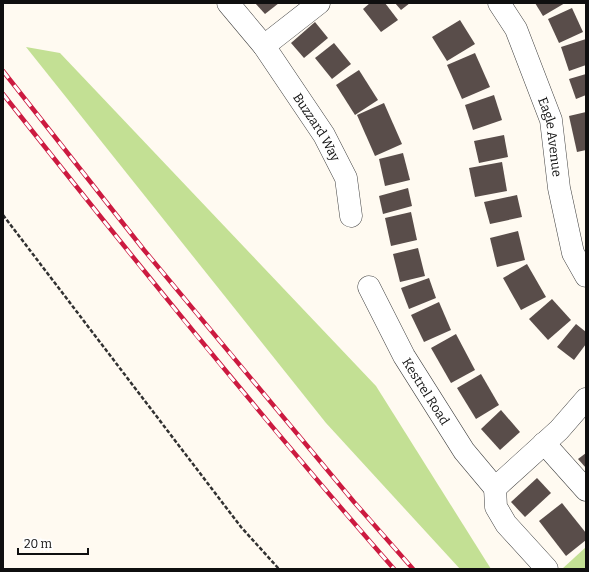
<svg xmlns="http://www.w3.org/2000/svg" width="589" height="572" font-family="Bitter,serif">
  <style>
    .forest { fill: #c3e094 }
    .building { fill: #594d4a }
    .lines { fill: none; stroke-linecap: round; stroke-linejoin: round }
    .minor-casing { stroke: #424242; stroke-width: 23 }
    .path { stroke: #313131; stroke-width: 2.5; stroke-dasharray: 4 2; stroke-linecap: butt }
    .minor { stroke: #fff; stroke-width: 22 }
    .rail-casing { stroke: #cc1a40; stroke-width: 4.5 }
    .rail { stroke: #fff; stroke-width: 3; stroke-dasharray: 9; stroke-linecap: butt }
    .labels { text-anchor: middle; stroke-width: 4; stroke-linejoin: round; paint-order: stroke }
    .street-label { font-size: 13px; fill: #0f0f0f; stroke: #fff }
  </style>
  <rect width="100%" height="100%" fill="#fffaf1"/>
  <g class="forest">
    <polygon points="26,47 60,53 376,386 491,569 460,569 326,423"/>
    <polygon points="586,547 586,569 562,569"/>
  </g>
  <g class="building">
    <polygon points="255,3 279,3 265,14"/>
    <polygon points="370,3 385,3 398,20 381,32 363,9"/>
    <polygon points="395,3 410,3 401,10"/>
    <polygon points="535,3 565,3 543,16"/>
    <polygon points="572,8 583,32 559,43 548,19"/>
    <polygon points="460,20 475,44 447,61 432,37"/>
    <polygon points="315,22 328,38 304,58 291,43"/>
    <polygon points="586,39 586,65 569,71 561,47"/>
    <polygon points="334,43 351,64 332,79 315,58"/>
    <polygon points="475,53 490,87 462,99 447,65"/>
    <polygon points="359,70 378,100 355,115 336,85"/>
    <polygon points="586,74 586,95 576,99 569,79"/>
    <polygon points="494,95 502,120 473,130 465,105"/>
    <polygon points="384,103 402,144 375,156 357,115"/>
    <polygon points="586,112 586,150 577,152 569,116"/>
    <polygon points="504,135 508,157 479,163 474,141"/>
    <polygon points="403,153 410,180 385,186 379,159"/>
    <polygon points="502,162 507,191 475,197 469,168"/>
    <polygon points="408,188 412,206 383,214 379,196"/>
    <polygon points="517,195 522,217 490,224 484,202"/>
    <polygon points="411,212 417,240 391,246 385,218"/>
    <polygon points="518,231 525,260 497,267 490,238"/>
    <polygon points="418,248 425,276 400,282 393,254"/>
    <polygon points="527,264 546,297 521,310 503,278"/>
    <polygon points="429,278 436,298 409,309 401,288"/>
    <polygon points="552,299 571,320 548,340 529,319"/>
    <polygon points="439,302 451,330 424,342 411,315"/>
    <polygon points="576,324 586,332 586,344 574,360 557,347"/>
    <polygon points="456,334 475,370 451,383 431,348"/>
    <polygon points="481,374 499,405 476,419 457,388"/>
    <polygon points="501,410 520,432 500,450 481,429"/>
    <polygon points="586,453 586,468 578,459"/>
    <polygon points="537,478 551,493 525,517 511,502"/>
    <polygon points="562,503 586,533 586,540 566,556 539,521"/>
  </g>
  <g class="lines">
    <g class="minor-casing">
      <g id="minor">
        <path id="s1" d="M228,3L264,46L324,135L346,178L351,216"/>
        <path id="s2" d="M499,3L516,29L551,120L559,188L573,253L586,276"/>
        <polyline points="264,46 319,3"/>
        <path id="s3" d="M369,287L404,356L464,451L495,488L559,430L586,399"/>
        <polyline points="544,443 586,490"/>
        <polyline points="495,488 496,507 506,524 547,569"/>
      </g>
    </g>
    <polyline class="path" points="3,215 241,527 279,569"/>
    <use href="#minor" class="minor"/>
    <g class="rail-casing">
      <g id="rail">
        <polyline points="3,71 144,250 354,502 413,569"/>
        <path d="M3,94C130,255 259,415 394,569"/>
      </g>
    </g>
    <use href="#rail" class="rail"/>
  </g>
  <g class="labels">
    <g class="street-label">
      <text dy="5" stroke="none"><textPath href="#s1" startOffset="153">Buzzard Way</textPath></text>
      <text dy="5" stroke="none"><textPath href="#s2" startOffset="145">Eagle Avenue</textPath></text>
      <text dy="5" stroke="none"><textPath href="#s3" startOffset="119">Kestrel Road</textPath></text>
    </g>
  </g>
  <rect width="589" height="572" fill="none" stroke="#0f0f0f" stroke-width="8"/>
  <path d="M18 548v6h70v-6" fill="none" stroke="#0f0f0f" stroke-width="2"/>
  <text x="24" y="548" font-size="12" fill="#0f0f0f" stroke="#ffffff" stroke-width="3" paint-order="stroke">20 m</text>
</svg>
